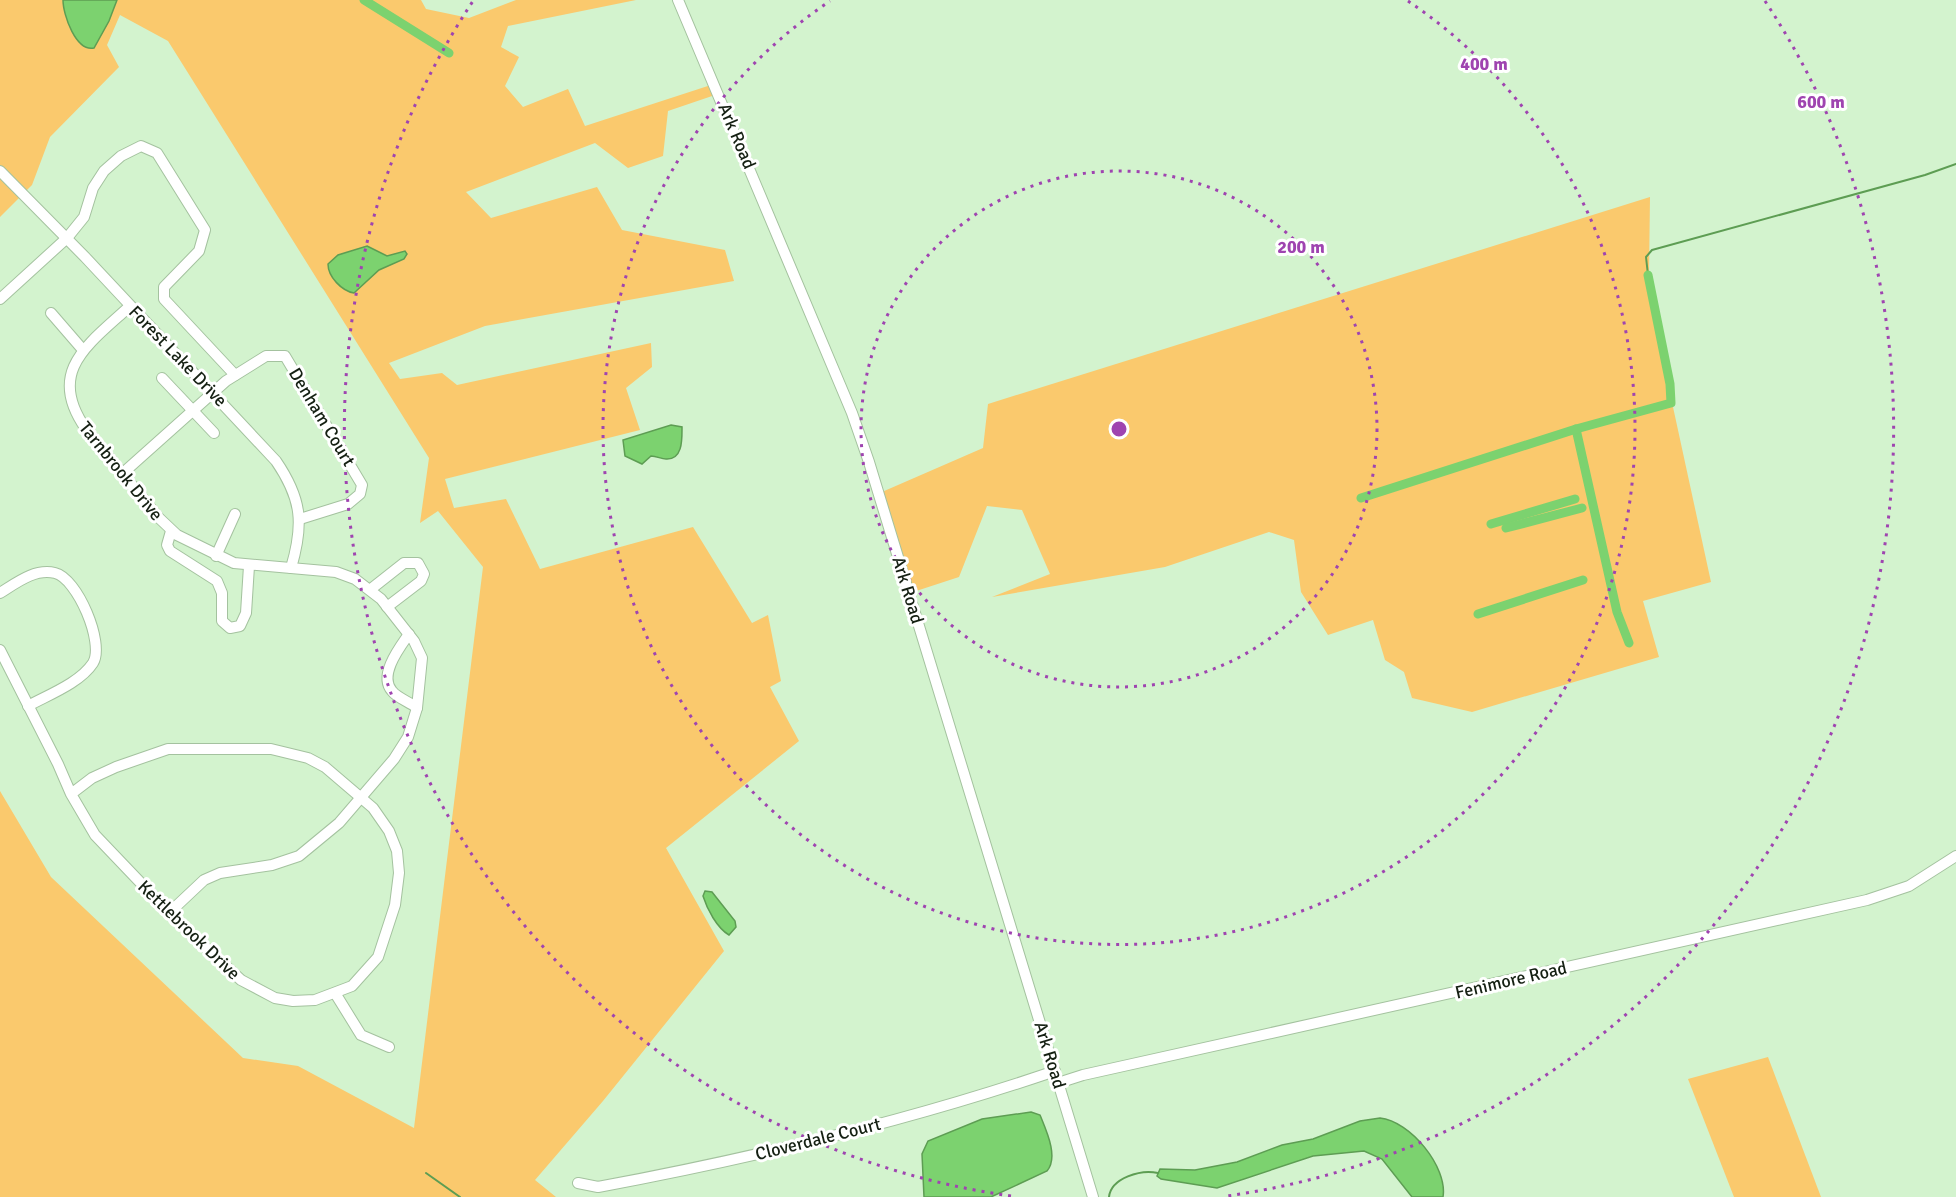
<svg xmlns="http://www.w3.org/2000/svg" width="1956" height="1197" font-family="Signika,sans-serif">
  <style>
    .green { fill: #fac96d }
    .water { fill: #7cd26f; stroke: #5d9d53; stroke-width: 1.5 }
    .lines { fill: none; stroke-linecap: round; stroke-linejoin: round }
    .stream { stroke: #5d9d53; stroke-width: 2 }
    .canal { stroke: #7cd26f; stroke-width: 9 }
    .minor-casing { stroke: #a4c29f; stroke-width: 12 }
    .minor { stroke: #fff; stroke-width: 10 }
    .ring { fill: none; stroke: #9f44b0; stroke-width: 3; stroke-dasharray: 3 6 }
    .labels { text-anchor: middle; stroke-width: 6; stroke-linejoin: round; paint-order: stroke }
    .street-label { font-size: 18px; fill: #152013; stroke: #fff }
    .centre { fill: #9f44b0; stroke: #fff; stroke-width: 3 }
    .ring-label { font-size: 18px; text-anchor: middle; font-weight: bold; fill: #9f44b0; stroke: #fff; stroke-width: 6; stroke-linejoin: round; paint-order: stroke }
  </style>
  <rect width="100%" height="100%" fill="#d3f3ce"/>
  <g class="green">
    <polygon points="0,0 421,0 426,9 469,18 516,0 636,0 508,26 501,47 519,57 505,86 523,107 568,89 585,126 714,84 718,94 668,111 663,156 628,168 595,143 466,192 491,218 597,187 622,230 725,250 734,281 485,326 389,363 400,379 442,373 457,385 651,343 652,367 626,388 640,430 445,479 454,508 506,499 540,569 693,527 752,623 768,615 781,681 770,687 799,741 666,848 724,951 603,1101 535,1180 556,1197 0,1197 0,791 51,877 243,1058 298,1066 414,1128 483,567 438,511 420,523 429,458 168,41 120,15 107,45 119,67 50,137 32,185 0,217"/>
    <polygon points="1650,197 1649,274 1673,407 1711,582 1643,601 1659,657 1472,712 1412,698 1404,672 1385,660 1373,620 1328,635 1301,592 1294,540 1269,532 1165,567 992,597 1050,574 1022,510 987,506 959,577 907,594 875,495 983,448 988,404"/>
    <polygon points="1768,1057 1821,1197 1734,1197 1688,1079"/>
  </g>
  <g class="water">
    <path d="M63,0H117L109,21L94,48C76,52 63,15 63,0Z"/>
    <path d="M367,246L387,256L405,251L407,254L404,259L379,270L354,293C342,291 328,277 328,264L338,255Z"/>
    <path d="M671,425L682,427C682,439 683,460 666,459C661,459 657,456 651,456L642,464L625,456L623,440Z"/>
    <path d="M705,891L712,892L735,921L736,927L729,935C717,928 707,909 703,896Z"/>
    <path d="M1031,1112L1040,1115C1046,1130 1059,1157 1047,1171L991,1197H924L922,1154L928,1141L982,1119Z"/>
    <path d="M1380,1118C1410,1121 1448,1167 1443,1197H1412L1382,1159L1364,1151L1313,1156L1217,1188L1161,1179L1157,1176L1160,1169L1195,1170L1237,1162L1282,1145L1313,1139L1360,1121Z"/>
  </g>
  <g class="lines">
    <g class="stream">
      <polyline points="1648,275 1646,257 1652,250 1925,175 1956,164"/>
      <polyline points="426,1173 460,1197"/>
      <path d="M1109,1197C1111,1178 1141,1169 1158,1173"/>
    </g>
    <g class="canal">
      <polyline points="364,0 449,53"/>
      <polyline points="1576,429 1617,612 1629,643"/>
      <polyline points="1361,498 1576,429 1671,403 1670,384 1648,275"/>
      <polyline points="1491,524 1575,499"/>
      <polyline points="1506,528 1582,508"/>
      <polyline points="1478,614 1583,580"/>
    </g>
    <g class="minor-casing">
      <g id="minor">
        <polyline points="678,0 852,413 869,462 1093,1197"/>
        <path d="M0,171L85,257L276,461C302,499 304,524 291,568"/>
        <polyline points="0,299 67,238 84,217 93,188 104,171 121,156 141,146 157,153 205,230 199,251 164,287 164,299 235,375"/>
        <path d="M130,306C89,344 45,371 86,429L159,518L177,535L234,563L336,572L355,579L381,599L414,641L422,658L417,708L408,737L394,759L339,823L299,856L272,865L220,873L204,880L170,912"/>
        <polyline points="51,313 83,350"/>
        <polyline points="162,378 214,433"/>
        <polyline points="123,473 226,381 266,356 285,356 362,485 360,494 348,504 300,519"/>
        <polyline points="171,531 167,545 170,551 217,581 222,593 222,621 230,628 240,626 246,613 249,566"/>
        <polyline points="216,556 235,514"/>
        <polyline points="371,589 404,563 418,563 424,574 421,581 387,607"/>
        <path d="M0,593C16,583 35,568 55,573C77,578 105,643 93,663C80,683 48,695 28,706"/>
        <path d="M409,634C400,647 378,675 392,691C397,698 410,702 417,708"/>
        <polyline points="0,650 58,764 71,794 95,835 178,922 241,980 275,998 293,1001 315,1000 352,986 378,957 395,905 399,873 397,851 389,831 373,808 325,767 308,758 271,749 168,749 116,767 92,778 71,794"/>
        <polyline points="335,993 361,1035 389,1047"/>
        <polyline points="1058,1083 1083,1075 1867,900 1909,886 1956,856"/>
        <path d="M578,1183L598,1187C753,1158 905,1122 1055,1071"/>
      </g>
    </g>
    <use href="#minor" class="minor"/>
  </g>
  <g class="ring">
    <circle cx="1119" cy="429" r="258"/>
    <path d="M1408 1A516 516 0 1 1 830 1"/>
    <path d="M1011 1196A775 775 0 0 1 473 1M1765 1A775 775 0 0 1 1227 1196"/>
  </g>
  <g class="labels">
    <g class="street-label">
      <text transform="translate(737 136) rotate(67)" y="6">Ark Road</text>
      <text transform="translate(178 356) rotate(46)" y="6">Forest Lake Drive</text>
      <text transform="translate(322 417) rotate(59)" y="6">Denham Court</text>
      <text transform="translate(121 471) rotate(51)" y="6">Tarnbrook Drive</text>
      <text transform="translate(908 590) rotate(73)" y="6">Ark Road</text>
      <text transform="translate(189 930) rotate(44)" y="6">Kettlebrook Drive</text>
      <text transform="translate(1511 980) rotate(-13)" y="6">Fenimore Road</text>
      <text transform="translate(1050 1055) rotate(73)" y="6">Ark Road</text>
      <text transform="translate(818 1139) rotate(-14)" y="6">Cloverdale Court</text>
    </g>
  </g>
  <circle cx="1119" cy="429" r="9" class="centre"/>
  <g class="ring-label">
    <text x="1484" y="70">400 m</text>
    <text x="1821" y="108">600 m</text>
    <text x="1301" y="253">200 m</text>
  </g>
</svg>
